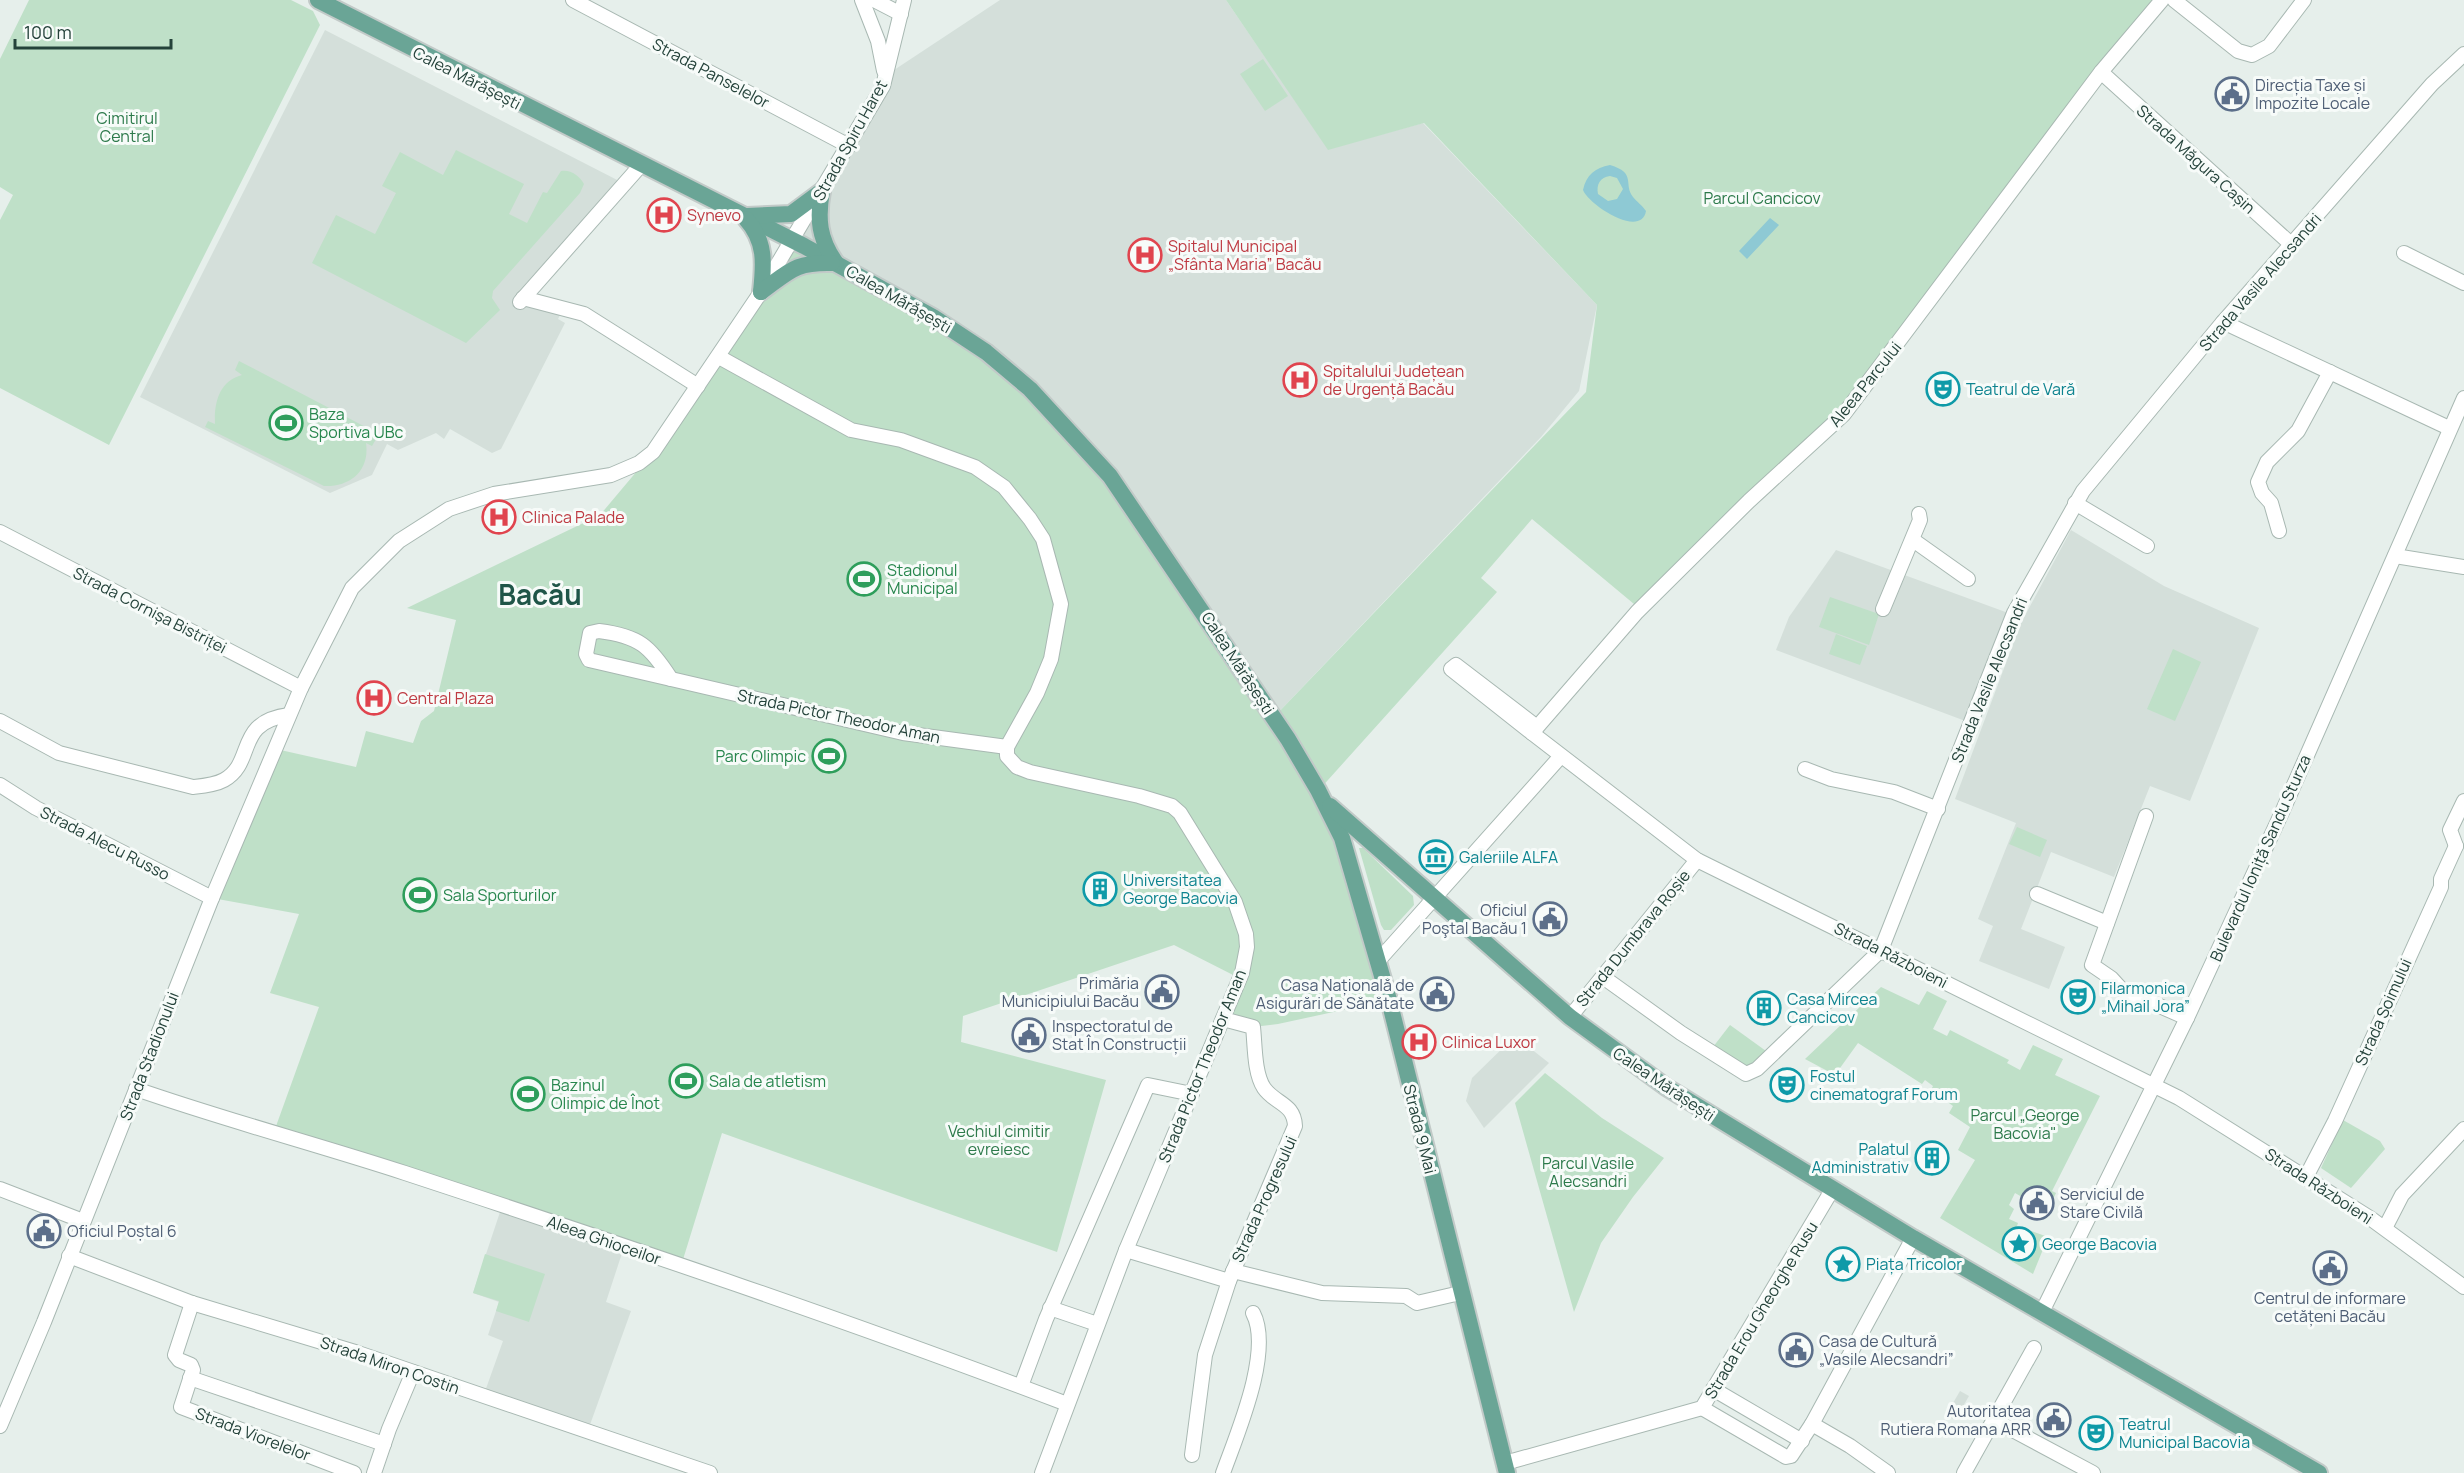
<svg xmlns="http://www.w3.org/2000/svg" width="2464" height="1473" font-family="Manrope,sans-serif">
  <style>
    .built { fill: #d4dfda }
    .green { fill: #bfe0c8 }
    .water { fill: #8ec9d4; fill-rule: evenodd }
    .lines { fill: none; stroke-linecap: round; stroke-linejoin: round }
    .minor-casing { stroke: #a8b8b2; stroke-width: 16 }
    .major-casing { stroke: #c2cac8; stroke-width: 20 }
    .minor { stroke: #fff; stroke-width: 14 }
    .major { stroke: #6aa596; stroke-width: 16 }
    .labels { text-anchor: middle; stroke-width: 6; stroke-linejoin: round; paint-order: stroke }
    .street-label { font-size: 16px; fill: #24423a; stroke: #f7fbf9 }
    .service-label { font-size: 16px; fill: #4e5e75; stroke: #f7fbf9; text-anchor: start }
    .park-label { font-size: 16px; fill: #2d7a4b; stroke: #f7fbf9 }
    .health-label { font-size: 16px; fill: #be3a42; stroke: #f7fbf9; text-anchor: start }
    .culture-label { font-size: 16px; fill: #0d838f; stroke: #f7fbf9; text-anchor: start }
    .leisure-label { font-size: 16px; fill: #27864d; stroke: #f7fbf9; text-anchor: start }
    .town-label { font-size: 28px; font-weight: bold; fill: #1f5548; stroke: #f7fbf9 }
  </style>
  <rect width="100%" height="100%" fill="#e6efeb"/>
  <g class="built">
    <polygon points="1000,0 1226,0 1328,149 1423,123 1597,305 1579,391 1541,437 1274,717 793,241 885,76"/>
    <polygon points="325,30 625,184 520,301 561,313 558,319 565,323 501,449 492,453 450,429 444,439 436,433 398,450 387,444 372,475 330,493 140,397"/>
    <polygon points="2071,530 2164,586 2259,628 2190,801 2150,786 2114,877 2051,852 2021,929 2065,947 2049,989 1979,961 1993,926 1978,919 2016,823 1955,799 2021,623"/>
    <polygon points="1836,550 2011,614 1968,722 1776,650 1789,617"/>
    <polygon points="1515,1036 1549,1063 1484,1128 1466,1101 1472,1078"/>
    <polygon points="502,1206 624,1247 606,1302 631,1311 587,1433 483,1397 503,1341 488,1335 499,1302 473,1293"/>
    <polygon points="1960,1391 1969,1396 1955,1420 1946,1415"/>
  </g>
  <g class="green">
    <polygon points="29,0 291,0 313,11 320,25 109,445 0,388 0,220 13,195 0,187 0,59"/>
    <polygon points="1226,0 2157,0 1844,414 1640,609 1532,519 1481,578 1497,592 1319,790 1389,1000 1278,1024 1253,1027 1223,1019 1239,978 1174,945 963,1016 961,1042 1106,1080 1057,1252 722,1133 681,1266 275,1129 319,1007 270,993 299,914 212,898 276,749 356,767 366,731 413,743 421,721 434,711 456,620 407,608 600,515 653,452 793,241 933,317 1083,443 1274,717 1586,392 1597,305 1424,123 1328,150"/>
    <polygon points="1263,59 1288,96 1265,111 1240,74"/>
    <path d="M456,150L524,184L509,214L527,223L543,192L547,193L561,171C570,169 580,176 584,184L580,193L493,291L492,298L500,310L466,343L312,263L336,215L375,234L396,193L382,186L400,152L443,175Z"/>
    <path d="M239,361L379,434L372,446L366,443C370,471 350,487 324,486L205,427L208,421L215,424C214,403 219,381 242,375L235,370Z"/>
    <polygon points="1830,597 1879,614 1869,645 1819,627"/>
    <polygon points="1836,634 1867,646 1860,665 1829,654"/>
    <polygon points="2173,649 2201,662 2175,721 2147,709"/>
    <polygon points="2017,827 2047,840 2040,857 2009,844"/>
    <polygon points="1359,848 1363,848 1413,896 1414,905 1391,930 1384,930 1381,925"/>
    <polygon points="1881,987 1919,1005 1927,991 1947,1001 1933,1029 1947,1036 1950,1030 2009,1060 2007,1063 2020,1070 2033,1045 2063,1059 2055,1075 2100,1096 2052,1191 2056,1193 2053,1199 2036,1191 2033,1195 2025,1191 2022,1197 2015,1193 2009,1205 2014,1209 2009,1219 2018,1223 2017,1226 2048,1237 2033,1274 1940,1218 1975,1160 1958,1150 1970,1127 1949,1113 1953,1106 1931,1090 1933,1086 1925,1080 1922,1084 1858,1043 1835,1075 1805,1059"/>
    <polygon points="1730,1025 1766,1051 1746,1070 1713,1047"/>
    <polygon points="1545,1073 1602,1118 1664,1158 1633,1197 1601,1243 1574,1312 1515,1103"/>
    <polygon points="2343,1120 2380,1141 2385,1149 2351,1188 2321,1168"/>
    <polygon points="485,1254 545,1274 529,1322 496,1311 499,1301 473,1293"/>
  </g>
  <g class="water">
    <path d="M1610,165C1637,173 1623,184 1633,197C1637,202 1642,205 1646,211C1641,239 1589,205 1583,190C1586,175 1595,168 1610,165ZM1610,176L1617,178L1623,189L1617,199L1608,201L1598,194C1596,185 1600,177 1610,176Z"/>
    <polygon points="1770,218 1779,225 1747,259 1739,251"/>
  </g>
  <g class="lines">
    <g class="minor-casing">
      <g id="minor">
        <polyline points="573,0 849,146"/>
        <polyline points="862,0 878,41 884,71"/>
        <polyline points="874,0 901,14"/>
        <polyline points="2162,0 2101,72 1844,414 1749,501 1637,612 1532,733 1697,860 2179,1098 2370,1218 2464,1287"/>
        <polyline points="2174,0 2238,51 2252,55 2269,46 2304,0"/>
        <polyline points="2101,72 2292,245"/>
        <polyline points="2404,253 2464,283"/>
        <polyline points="523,298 584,314 698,386"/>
        <polyline points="520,302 641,165"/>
        <polyline points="2223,322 2449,428"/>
        <polyline points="719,357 851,430 901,440 975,467 1004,487 1030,519 1043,539 1061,604 1051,659 1037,693 1007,747 1007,756 1017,767 1030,772 1139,796 1172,806 1180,813 1235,902 1246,934 1247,947 1242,973 1126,1250 1042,1473"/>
        <polyline points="2075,503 2147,546"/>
        <polyline points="2279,531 2271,503 2262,493 2258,482 2267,462 2298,431 2330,372"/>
        <polyline points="0,532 301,688"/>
        <polyline points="1913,540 1968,579"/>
        <polyline points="2395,556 2464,567"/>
        <polyline points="1883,609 1920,520 1919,514"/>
        <path d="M599,631C639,636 650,646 671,679L589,660L586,654L590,633Z"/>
        <polyline points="671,679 903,733 1007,747"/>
        <path d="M0,721L59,753L193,787C203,786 215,785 224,780C256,762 234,722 289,715"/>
        <polyline points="1532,733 1451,669 1456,665 1537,727"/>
        <polyline points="1805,769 1831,779 1894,792 1938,809"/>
        <polyline points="0,785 36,808 212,898"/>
        <polyline points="2146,816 2092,965 2111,978 2121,989 2187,1018"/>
        <polyline points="2456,846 2450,830 2464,801"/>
        <polyline points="2037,894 2107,923"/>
        <polyline points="1378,961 1561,756"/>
        <polyline points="1603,977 1681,1033 1746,1074 1757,1069 1881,950 2014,613 2083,491 2223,322 2432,84 2464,54"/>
        <polyline points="1570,1017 1697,860"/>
        <path d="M136,1089C225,1120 316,1144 405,1173C627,1246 849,1321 1067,1404"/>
        <polyline points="2306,1177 2335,1121 2441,887 2441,879 2456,846"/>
        <polyline points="0,1189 83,1221"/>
        <polyline points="2385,1228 2402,1195 2464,1129"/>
        <polyline points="1126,1250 1229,1281"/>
        <polyline points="69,1256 192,1303 355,1352 710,1473"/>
        <polyline points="1233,1271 1322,1293 1406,1296 1417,1303 1460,1293"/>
        <polyline points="192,1303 175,1355 179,1360 191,1365 193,1370 181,1407 354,1473"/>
        <polyline points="1050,1308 1097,1324"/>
        <polyline points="2042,1312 2187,1018 2283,810 2464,398"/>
        <polyline points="190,1378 384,1444"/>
        <polyline points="1021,1386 1046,1319 1148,1085 1192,1094"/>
        <polyline points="1713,1389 1802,1441"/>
        <polyline points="1702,1408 1786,1457 1791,1456 1812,1424 1913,1238"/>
        <polyline points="1994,1420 2093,1473"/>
        <polyline points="1812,1424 1850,1446 1888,1473"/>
        <polyline points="0,1426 44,1322 212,898 301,688 352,588 399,541 449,509 494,494 611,475 639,463 653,452 761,292 883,86 904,0"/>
        <path d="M1192,1455L1205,1355L1229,1281L1295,1126C1294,1103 1275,1104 1264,1088C1254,1073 1255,1044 1253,1027L1223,1019"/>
        <polyline points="1505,1463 1702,1408 1832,1190"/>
        <polyline points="374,1473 389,1429 413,1372"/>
        <path d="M1223,1473C1237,1434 1273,1351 1253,1313"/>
        <polyline points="1964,1473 2034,1348"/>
      </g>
    </g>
    <g class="major-casing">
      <g id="major">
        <polyline points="318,0 804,246 933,317 986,352 1030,389 1110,476 1288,739 1318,790 1342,838 1389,1000 1507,1473"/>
        <path d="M822,191C817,219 819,239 836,263"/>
        <polyline points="747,216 791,214 822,191"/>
        <path d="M746,219C766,241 764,264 761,292"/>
        <path d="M761,292C790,271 795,262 832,263"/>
        <polyline points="1330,806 1570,1017 1666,1087 1913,1238 2319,1473"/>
      </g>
    </g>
    <use href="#minor" class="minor"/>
    <use href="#major" class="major"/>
  </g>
  <defs>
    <g id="civic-ring" transform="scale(1.725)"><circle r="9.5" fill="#f7fbf9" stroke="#5c6f8a" stroke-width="1.5"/><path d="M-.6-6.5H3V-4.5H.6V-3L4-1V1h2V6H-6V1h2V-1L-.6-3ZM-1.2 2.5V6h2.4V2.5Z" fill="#5c6f8a"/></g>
    <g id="hospital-ring" transform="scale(1.725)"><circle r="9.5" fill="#f7fbf9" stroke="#e0444e" stroke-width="1.5"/><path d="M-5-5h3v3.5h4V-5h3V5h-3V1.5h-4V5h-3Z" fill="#e0444e"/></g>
    <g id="theatre-ring" transform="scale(1.725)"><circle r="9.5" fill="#f7fbf9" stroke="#0f9aa8" stroke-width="1.5"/><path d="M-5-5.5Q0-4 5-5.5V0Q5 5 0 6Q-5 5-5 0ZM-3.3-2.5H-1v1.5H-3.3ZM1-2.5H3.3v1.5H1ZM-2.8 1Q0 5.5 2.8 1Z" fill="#0f9aa8"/></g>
    <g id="stadium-ring" transform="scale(1.725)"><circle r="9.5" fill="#f7fbf9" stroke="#2e9e5b" stroke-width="1.5"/><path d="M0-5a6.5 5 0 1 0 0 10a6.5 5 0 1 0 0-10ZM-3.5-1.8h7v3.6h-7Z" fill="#2e9e5b"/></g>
    <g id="museum-ring" transform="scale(1.725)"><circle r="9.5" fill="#f7fbf9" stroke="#0f9aa8" stroke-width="1.5"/><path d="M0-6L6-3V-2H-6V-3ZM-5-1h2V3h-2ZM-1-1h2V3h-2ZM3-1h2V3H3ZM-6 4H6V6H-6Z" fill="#0f9aa8"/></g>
    <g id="building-ring" transform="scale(1.725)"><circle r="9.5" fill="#f7fbf9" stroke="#0f9aa8" stroke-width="1.5"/><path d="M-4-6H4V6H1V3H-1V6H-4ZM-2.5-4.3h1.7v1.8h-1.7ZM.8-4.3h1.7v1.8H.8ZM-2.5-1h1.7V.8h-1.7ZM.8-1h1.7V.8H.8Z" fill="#0f9aa8"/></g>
    <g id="sight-ring" transform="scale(1.725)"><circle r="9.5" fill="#f7fbf9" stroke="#0f9aa8" stroke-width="1.5"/><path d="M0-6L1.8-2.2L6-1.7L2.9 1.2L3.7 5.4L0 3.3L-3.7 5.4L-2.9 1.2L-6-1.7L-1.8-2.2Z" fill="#0f9aa8"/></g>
  </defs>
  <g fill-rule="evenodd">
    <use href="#civic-ring" x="2232" y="94"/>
    <use href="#hospital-ring" x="664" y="215"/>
    <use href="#hospital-ring" x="1145" y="255"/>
    <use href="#hospital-ring" x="1300" y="380"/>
    <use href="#theatre-ring" x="1943" y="389"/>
    <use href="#stadium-ring" x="286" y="423"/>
    <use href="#hospital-ring" x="499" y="517"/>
    <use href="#stadium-ring" x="864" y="579"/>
    <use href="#hospital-ring" x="374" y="698"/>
    <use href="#stadium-ring" x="829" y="756"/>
    <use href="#museum-ring" x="1436" y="857"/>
    <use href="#building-ring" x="1100" y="889"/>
    <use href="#stadium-ring" x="420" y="895"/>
    <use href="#civic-ring" x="1550" y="919"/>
    <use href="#civic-ring" x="1162" y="992"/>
    <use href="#civic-ring" x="1437" y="994"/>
    <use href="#theatre-ring" x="2078" y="997"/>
    <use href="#building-ring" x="1764" y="1008"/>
    <use href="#civic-ring" x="1029" y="1035"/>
    <use href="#hospital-ring" x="1419" y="1042"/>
    <use href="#stadium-ring" x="686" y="1081"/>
    <use href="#theatre-ring" x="1787" y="1085"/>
    <use href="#stadium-ring" x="528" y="1094"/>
    <use href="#building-ring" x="1932" y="1158"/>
    <use href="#civic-ring" x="2037" y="1203"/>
    <use href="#civic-ring" x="44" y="1231"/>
    <use href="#sight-ring" x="2019" y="1244"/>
    <use href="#sight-ring" x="1843" y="1264"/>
    <use href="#civic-ring" x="2330" y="1268"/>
    <use href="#civic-ring" x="1796" y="1350"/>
    <use href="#civic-ring" x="2054" y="1420"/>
    <use href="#theatre-ring" x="2096" y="1433"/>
  </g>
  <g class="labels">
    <g class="street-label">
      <text transform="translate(711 73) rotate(28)" y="6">Strada Panselelor</text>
      <text transform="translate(467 78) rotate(27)" y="6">Calea Mărășești</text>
      <text transform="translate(850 140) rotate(-61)" y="6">Strada Spiru Haret</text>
      <text transform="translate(2196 159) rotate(42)" y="6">Strada Măgura Cașin</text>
      <text transform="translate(2260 282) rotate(-49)" y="6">Strada Vasile Alecsandri</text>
      <text transform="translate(899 299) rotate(30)" y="6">Calea Mărășești</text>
      <text transform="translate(1865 384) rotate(-51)" y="6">Aleea Parcului</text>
      <text transform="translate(150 610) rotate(27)" y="6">Strada Cornișa Bistriței</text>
      <text transform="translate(1238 663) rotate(57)" y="6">Calea Mărășești</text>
      <text transform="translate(1989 680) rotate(-68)" y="6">Strada Vasile Alecsandri</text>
      <text transform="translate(839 716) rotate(12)" y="6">Strada Pictor Theodor Aman</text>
      <text transform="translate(105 843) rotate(27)" y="6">Strada Alecu Russo</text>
      <text transform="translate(2260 858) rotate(-66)" y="6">Bulevardul Ioniță Sandu Sturza</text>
      <text transform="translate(1633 938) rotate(-51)" y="6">Strada Dumbrava Roșie</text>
      <text transform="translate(1891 955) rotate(27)" y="6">Strada Războieni</text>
      <text transform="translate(2383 1012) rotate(-66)" y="6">Strada Șoimului</text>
      <text transform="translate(149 1056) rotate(-69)" y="6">Strada Stadionului</text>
      <text transform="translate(1202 1066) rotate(-68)" y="6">Strada Pictor Theodor Aman</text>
      <text transform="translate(1664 1084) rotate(34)" y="6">Calea Mărășești</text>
      <text transform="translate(1420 1129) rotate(76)" y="6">Strada 9 Mai</text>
      <text transform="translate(2319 1186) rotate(33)" y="6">Strada Războieni</text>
      <text transform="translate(1264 1199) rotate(-66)" y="6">Strada Progresului</text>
      <text transform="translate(604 1240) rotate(19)" y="6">Aleea Ghioceilor</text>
      <text transform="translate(1761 1310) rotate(-59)" y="6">Strada Erou Gheorghe Rusu</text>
      <text transform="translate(390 1365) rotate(19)" y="6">Strada Miron Costin</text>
      <text transform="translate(253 1434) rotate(21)" y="6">Strada Viorelelor</text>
    </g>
    <g class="service-label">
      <text x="2255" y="91">Direcția Taxe și<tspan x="2255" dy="18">Impozite Locale</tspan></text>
      <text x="1527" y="916" text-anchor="end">Oficiul<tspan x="1527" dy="18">Poştal Bacău 1</tspan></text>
      <text x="1139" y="989" text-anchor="end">Primăria<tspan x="1139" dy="18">Municipiului Bacău</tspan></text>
      <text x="1414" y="991" text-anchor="end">Casa Națională de<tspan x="1414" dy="18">Asigurări de Sănătate</tspan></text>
      <text x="1052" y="1032">Inspectoratul de<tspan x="1052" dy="18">Stat În Construcții</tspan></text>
      <text x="2060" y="1200">Serviciul de<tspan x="2060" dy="18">Stare Civilă</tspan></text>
      <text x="67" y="1237">Oficiul Poștal 6</text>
      <text x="2330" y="1304" text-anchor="middle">Centrul de informare<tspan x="2330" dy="18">cetățeni Bacău</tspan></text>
      <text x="1819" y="1347">Casa de Cultură<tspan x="1819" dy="18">„Vasile Alecsandri”</tspan></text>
      <text x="2031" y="1417" text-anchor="end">Autoritatea<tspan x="2031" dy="18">Rutiera Romana ARR</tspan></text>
    </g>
    <g class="park-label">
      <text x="127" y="124">Cimitirul<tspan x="127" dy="18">Central</tspan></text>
      <text x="1762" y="204">Parcul Cancicov</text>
      <text x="2025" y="1121">Parcul „George<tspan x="2025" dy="18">Bacovia"</tspan></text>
      <text x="999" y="1137">Vechiul cimitir<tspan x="999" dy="18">evreiesc</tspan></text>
      <text x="1588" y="1169">Parcul Vasile<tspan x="1588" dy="18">Alecsandri</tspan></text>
    </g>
    <g class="health-label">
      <text x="687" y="221">Synevo</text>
      <text x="1168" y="252">Spitalul Municipal<tspan x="1168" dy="18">„Sfânta Maria” Bacău</tspan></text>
      <text x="1323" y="377">Spitalului Județean<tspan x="1323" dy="18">de Urgență Bacău</tspan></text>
      <text x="522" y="523">Clinica Palade</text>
      <text x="397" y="704">Central Plaza</text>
      <text x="1442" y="1048">Clinica Luxor</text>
    </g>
    <g class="culture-label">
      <text x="1966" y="395">Teatrul de Vară</text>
      <text x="1459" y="863">Galeriile ALFA</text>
      <text x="1123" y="886">Universitatea<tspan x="1123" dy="18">George Bacovia</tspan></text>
      <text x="2101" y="994">Filarmonica<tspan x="2101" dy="18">„Mihail Jora”</tspan></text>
      <text x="1787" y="1005">Casa Mircea<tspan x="1787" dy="18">Cancicov</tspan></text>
      <text x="1810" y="1082">Fostul<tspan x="1810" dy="18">cinematograf Forum</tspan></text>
      <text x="1909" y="1155" text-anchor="end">Palatul<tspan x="1909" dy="18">Administrativ</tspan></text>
      <text x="2042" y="1250">George Bacovia</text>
      <text x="1866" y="1270">Piața Tricolor</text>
      <text x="2119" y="1430">Teatrul<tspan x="2119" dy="18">Municipal Bacovia</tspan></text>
    </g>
    <g class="leisure-label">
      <text x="309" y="420">Baza<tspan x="309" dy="18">Sportiva UBc</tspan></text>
      <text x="887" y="576">Stadionul<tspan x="887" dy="18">Municipal</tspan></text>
      <text x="806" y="762" text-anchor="end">Parc Olimpic</text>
      <text x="443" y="901">Sala Sporturilor</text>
      <text x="709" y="1087">Sala de atletism</text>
      <text x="551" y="1091">Bazinul<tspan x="551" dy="18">Olimpic de Înot</tspan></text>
    </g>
    <g class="town-label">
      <text x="540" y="605">Bacău</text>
    </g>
  </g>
  <path d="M15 39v9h156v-9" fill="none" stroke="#24423a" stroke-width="3"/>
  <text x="24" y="39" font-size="18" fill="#24423a" stroke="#f7fbf9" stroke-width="4.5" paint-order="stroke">100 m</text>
</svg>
